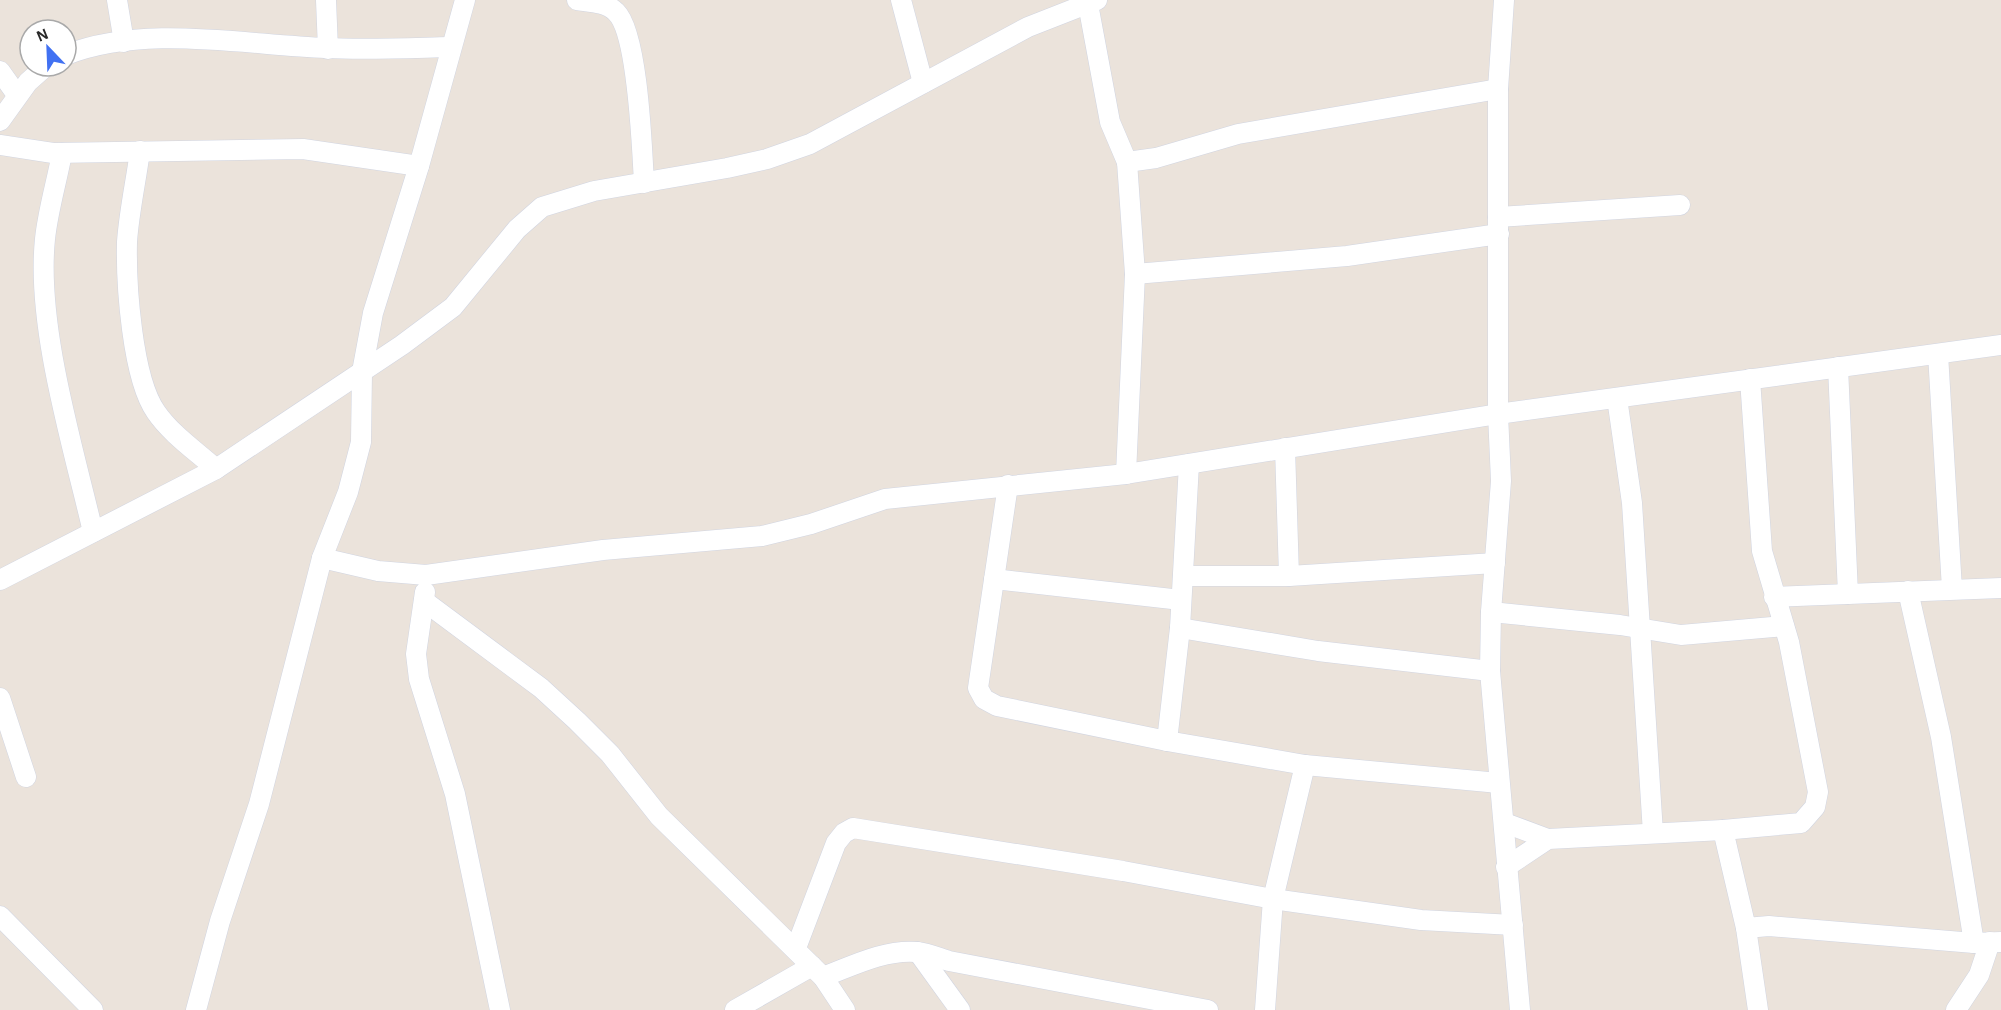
<svg xmlns="http://www.w3.org/2000/svg" width="2001" height="1010" font-family="'Alegreya Sans',sans-serif">
  <style>
    .lines { fill: none; stroke-linecap: round; stroke-linejoin: round }
    .street-casing { stroke: #d1d5e1; stroke-width: 21 }
    .street { stroke: #fff; stroke-width: 20 }
  </style>
  <rect width="100%" height="100%" fill="#ebe3db"/>
  <g class="lines">
    <g class="street-casing">
      <g id="street">
        <polyline points="117,0 124,42"/>
        <polyline points="326,0 328,49"/>
        <polyline points="465,0 419,166 373,313 362,372 361,442 348,492 322,558 378,571 426,575 603,550 762,536 811,524 885,499 1126,474 1498,414 2001,345"/>
        <path d="M577,0C590,2 606,2 616,12C638,33 642,148 644,183"/>
        <polyline points="901,0 923,83"/>
        <polyline points="1504,0 1498,89 1498,414 1501,481 1491,612 1490,671 1520,1010"/>
        <polyline points="1088,4 1110,122 1127,162 1156,158 1238,134 1498,89"/>
        <path d="M66,55C145,24 244,45 326,48C367,50 409,48 450,47"/>
        <polyline points="0,71 17,95"/>
        <polyline points="0,121 28,82 46,66"/>
        <polyline points="0,145 53,153 303,149 419,166"/>
        <path d="M140,151C136,181 129,212 127,242C126,284 132,378 156,412C171,434 196,451 216,469"/>
        <path d="M62,153C57,181 48,210 45,239C36,326 73,446 93,532"/>
        <polyline points="1498,217 1680,205"/>
        <polyline points="1135,274 1347,256 1499,234"/>
        <polyline points="1938,354 1952,589"/>
        <polyline points="1838,367 1848,594"/>
        <polyline points="1617,398 1632,503 1653,833"/>
        <polyline points="1285,448 1289,576"/>
        <polyline points="1126,474 1135,274 1127,162"/>
        <polyline points="1008,485 978,688 984,699 997,706 1167,741 1305,765 1499,783"/>
        <polyline points="1183,576 1289,576 1495,563"/>
        <polyline points="994,579 1181,600"/>
        <polyline points="0,580 216,469 402,345 453,307 517,229 542,207 594,191 727,168 767,159 810,144 1028,27 1097,0"/>
        <polyline points="1908,591 1941,737 1974,943"/>
        <polyline points="425,592 416,654 419,679 455,794 500,1010"/>
        <polyline points="1774,597 2001,588"/>
        <polyline points="424,601 541,688 577,721 610,754 659,816 823,977 845,1010"/>
        <polyline points="1491,612 1620,625 1681,635 1784,626"/>
        <polyline points="1180,628 1318,651 1490,671"/>
        <polyline points="0,698 26,777"/>
        <polyline points="1167,741 1180,628 1189,464"/>
        <polyline points="1505,823 1548,839"/>
        <polyline points="1723,830 1801,823 1815,807 1818,792 1789,642 1762,551 1750,379"/>
        <polyline points="1506,867 1548,839 1723,830 1746,928 1769,926 1974,943 2001,942"/>
        <polyline points="0,916 93,1010"/>
        <polyline points="1746,928 1758,1010"/>
        <polyline points="796,948 836,843 844,833 853,828 1123,871 1273,899 1421,920 1513,925"/>
        <polyline points="918,952 960,1010"/>
        <path d="M823,977C852,966 885,949 917,952C928,953 939,958 949,961L1208,1010"/>
        <polyline points="196,1010 220,921 259,804 322,558"/>
        <polyline points="735,1010 812,966"/>
        <polyline points="1265,1010 1273,899 1305,765"/>
        <polyline points="1956,1010 1979,975 1990,942"/>
      </g>
    </g>
    <use href="#street" class="street"/>
  </g>
  <g transform="translate(48 48) rotate(337)"><circle r="28" fill="#ffffff" stroke="#a9a9a9" stroke-width="1.5"/>
  <path d="M0-4.5L10 22L0 15L-10 22Z" fill="#4171f2"/>
  <text y="-9" font-size="16" font-weight="bold" text-anchor="middle" fill="#292929">N</text>
  </g>
</svg>
